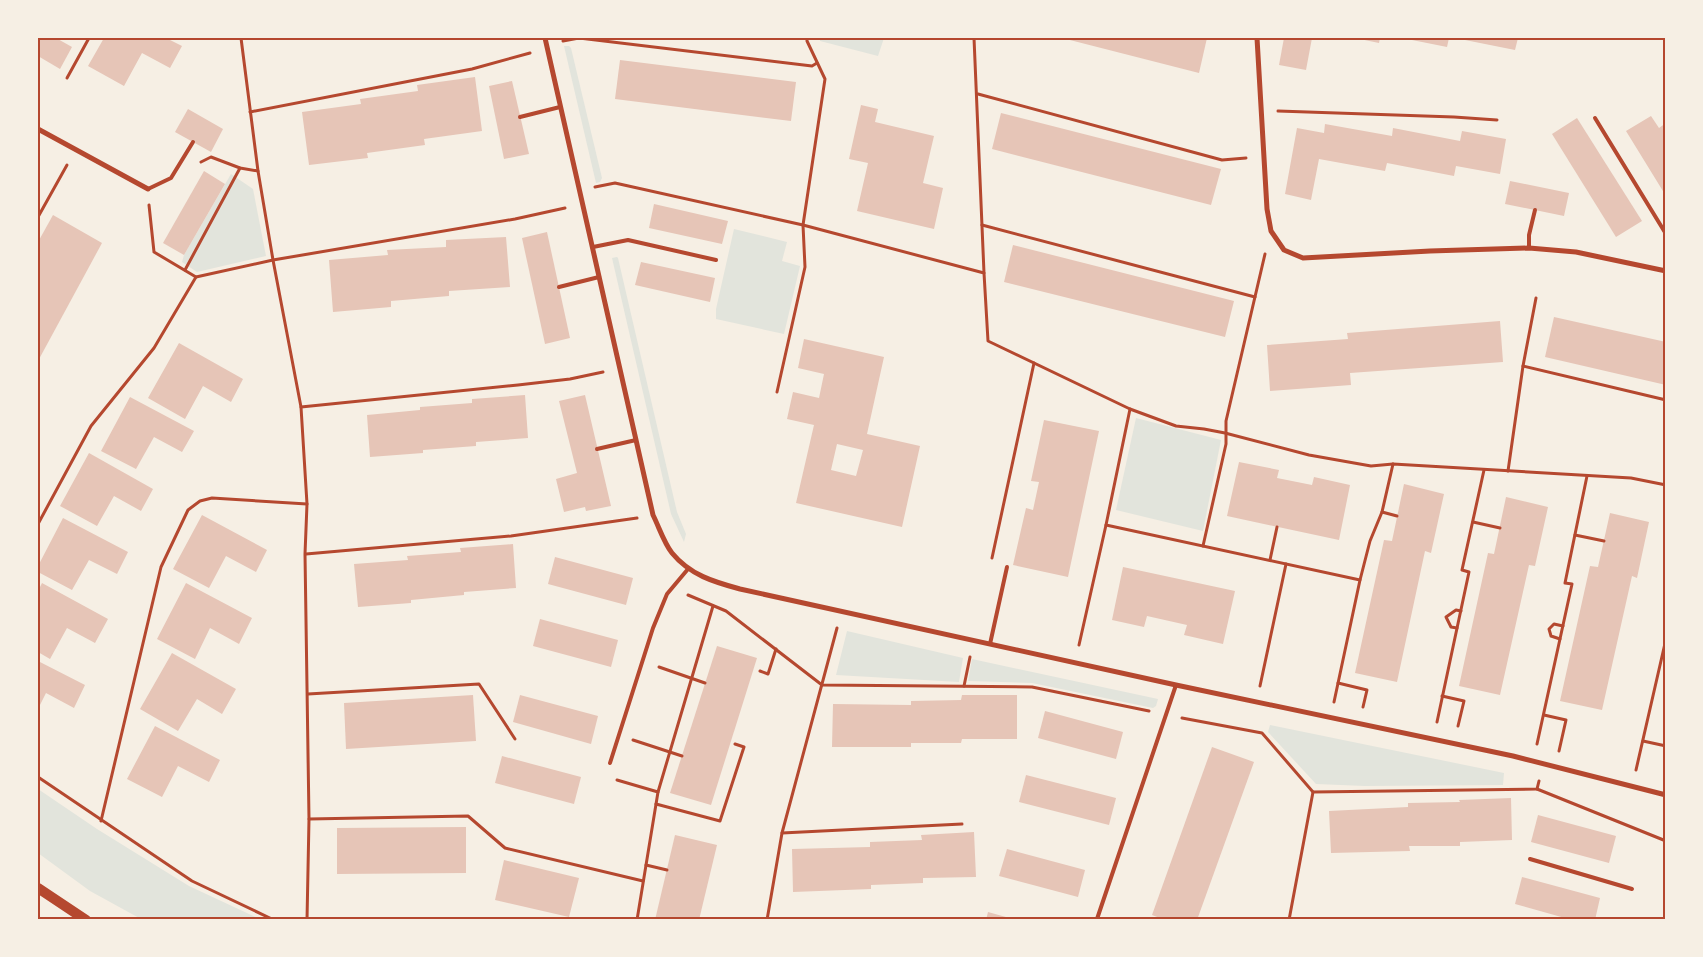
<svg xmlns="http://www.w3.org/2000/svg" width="1703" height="957" font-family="'Exo 2',sans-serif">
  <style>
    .green { fill: #e2e4dc }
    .building { fill: #e6c5b7; fill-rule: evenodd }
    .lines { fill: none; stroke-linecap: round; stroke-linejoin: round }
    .path { stroke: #b5482f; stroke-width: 3 }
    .service { stroke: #b5482f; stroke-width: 4 }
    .minor { stroke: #b5482f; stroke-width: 5 }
    .secondary { stroke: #b5482f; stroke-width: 10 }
    .neatline { fill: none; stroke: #b5482f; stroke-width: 2 }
  </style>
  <rect width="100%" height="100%" fill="#f6efe4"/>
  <g class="green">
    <polygon points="820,38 884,38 878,56 820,41"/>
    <polygon points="564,46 569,46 571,48 602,178 600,182 596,183"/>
    <polygon points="231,174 253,189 266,256 197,272 182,262 184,255"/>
    <polygon points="734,229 787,242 782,261 800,266 784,334 716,319 716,309"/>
    <polygon points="617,257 618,258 677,512 686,534 684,542 671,514 612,258"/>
    <polygon points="1136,418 1221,440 1203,531 1116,510"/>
    <polygon points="847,631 963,658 959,682 836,675"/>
    <polygon points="972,659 1158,699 1156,706 1153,708 1032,683 968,681"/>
    <polygon points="1270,725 1504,773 1503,785 1365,786 1316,784 1268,732"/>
    <polygon points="38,789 97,829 189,886 260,919 141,919 90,891 38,853"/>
  </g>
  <g class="building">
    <polygon points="38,38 56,38 72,47 60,69 38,56"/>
    <polygon points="104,38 166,38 182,46 170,68 142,53 124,86 88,66"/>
    <polygon points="1062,38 1207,38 1199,73"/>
    <polygon points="1284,38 1312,38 1306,70 1279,65"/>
    <polygon points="1355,38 1380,38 1379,43"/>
    <polygon points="1402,38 1449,38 1447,47"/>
    <polygon points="1455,38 1518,38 1515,50"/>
    <polygon points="620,60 796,82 791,121 615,99"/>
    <polygon points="475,77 482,131 424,139 425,145 367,153 368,158 309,165 302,112 361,104 360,99 418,91 417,85"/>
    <polygon points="512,81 529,154 504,159 489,86"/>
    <polygon points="861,105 878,109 875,122 934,136 923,183 943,188 934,229 857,211 868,163 849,159"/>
    <polygon points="188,109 223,129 211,152 175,132"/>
    <polygon points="1001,113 1221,169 1211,205 992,149"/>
    <polygon points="1651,116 1659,128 1666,123 1666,196 1626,131"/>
    <polygon points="1577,118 1642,221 1616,237 1552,134"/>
    <polygon points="1325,124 1392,136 1393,128 1460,141 1462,131 1506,139 1500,174 1456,166 1454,176 1387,163 1385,171 1319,159 1311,200 1285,194 1297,128 1324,133"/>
    <polygon points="204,171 225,184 184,255 163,243"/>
    <polygon points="1510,181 1569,193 1564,216 1505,204"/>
    <polygon points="654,204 728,221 722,244 649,228"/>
    <polygon points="53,215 102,243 38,361 38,242"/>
    <polygon points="547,232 570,338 545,344 522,238"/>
    <polygon points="506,237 510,287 449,291 449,296 391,301 391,307 333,312 329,260 388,255 387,250 446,247 446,240"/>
    <polygon points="1013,245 1234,301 1225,337 1004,282"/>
    <polygon points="641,262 715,278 710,302 635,285"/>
    <polygon points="1554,317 1666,342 1666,385 1545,357"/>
    <polygon points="1500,321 1503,362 1350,373 1351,385 1270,391 1267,345 1348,339 1347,333"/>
    <path d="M804,339L884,357L867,434L920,446L902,527L796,503L814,425L787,419L793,392L819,398L824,374L798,368ZM837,444L863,450L856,476L831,470Z"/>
    <polygon points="179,343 243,379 231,402 203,386 185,419 148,398"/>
    <polygon points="525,395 528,438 476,442 476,446 423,450 423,453 370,457 367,415 420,410 420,407 472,403 472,399"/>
    <polygon points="585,395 611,506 586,511 585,507 564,512 556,479 577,473 559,401"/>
    <polygon points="130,397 194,431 182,452 154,437 136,469 101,451"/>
    <polygon points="1044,420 1099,431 1068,577 1013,565 1026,508 1033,510 1039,482 1031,481"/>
    <polygon points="89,453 153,489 141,511 114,496 97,526 60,506"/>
    <polygon points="1239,462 1279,470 1277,478 1312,485 1314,477 1350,485 1339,540 1227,516"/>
    <polygon points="1404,484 1444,494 1431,553 1425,551 1397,682 1355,673 1384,540 1392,541"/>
    <polygon points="1506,497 1548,507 1535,566 1529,565 1500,695 1459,686 1488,553 1494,554"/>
    <polygon points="1610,513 1649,522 1637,578 1632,576 1602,710 1560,701 1590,566 1598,567"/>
    <polygon points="202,515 267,550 256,572 226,556 209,588 173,569"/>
    <polygon points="63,518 128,552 117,574 89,560 72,590 38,572 38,566"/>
    <polygon points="513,544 516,588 464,592 464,595 411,600 411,603 358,607 354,564 408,560 407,556 461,552 460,548"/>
    <polygon points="555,557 633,578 626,605 548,584"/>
    <polygon points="1123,567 1235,591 1223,644 1184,635 1187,625 1147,616 1144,627 1112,620"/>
    <polygon points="42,583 108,619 95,643 67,628 50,659 38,652 38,591"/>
    <polygon points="186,583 252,618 239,644 210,628 195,659 157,639"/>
    <polygon points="540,619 618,640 611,667 533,646"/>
    <polygon points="717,646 757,658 711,805 670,793"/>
    <polygon points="172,653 236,689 222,714 197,699 178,731 140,709"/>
    <polygon points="38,661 85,685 74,708 46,693 38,709"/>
    <polygon points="473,695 476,741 346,749 344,703"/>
    <polygon points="520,695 598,716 591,744 513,722"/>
    <polygon points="962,695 1017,695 1017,739 962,739 961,743 911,743 911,747 832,747 833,704 911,705 911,701 961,700"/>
    <polygon points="1045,711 1123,732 1116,759 1038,738"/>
    <polygon points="155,726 220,760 209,782 178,766 162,797 127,779"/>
    <polygon points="1212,747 1254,762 1197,920 1165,920 1152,915"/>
    <polygon points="502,756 581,777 574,804 495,783"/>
    <polygon points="1026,775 1116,798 1109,825 1019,802"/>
    <polygon points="1511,798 1512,840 1460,842 1460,846 1409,846 1410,851 1331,853 1329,811 1408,807 1408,803 1460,802 1459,800"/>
    <polygon points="1538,815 1616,836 1609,863 1531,842"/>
    <polygon points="466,827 466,873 337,874 337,828"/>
    <polygon points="974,832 976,877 923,878 923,883 871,885 871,889 793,892 792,849 870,847 870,842 922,840 921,835"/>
    <polygon points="675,835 717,845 699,920 655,920"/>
    <polygon points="1007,849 1085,870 1078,897 999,876"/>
    <polygon points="504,860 579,878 569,917 495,900"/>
    <polygon points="1522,877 1600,898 1595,920 1572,920 1515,904"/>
    <polygon points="988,912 1013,919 1013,920 986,920"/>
  </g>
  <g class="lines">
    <g class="path">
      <polyline points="241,38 258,171 273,260 301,407 307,504 305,554 309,819 307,920"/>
      <polyline points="974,38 984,273"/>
      <polyline points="563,41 579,38 812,66 817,63"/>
      <polyline points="67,78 89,38"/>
      <polyline points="978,94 1222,160 1246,158"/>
      <polyline points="1278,111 1454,117 1497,120"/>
      <polyline points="250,112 472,69 530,53"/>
      <polyline points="201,162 211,157 240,168 258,171"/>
      <polyline points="595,187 615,183 803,225 984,273 988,341 1130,409 1176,426 1204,429 1225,433 1309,455 1371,466 1393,464 1631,478 1666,485"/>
      <polyline points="149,205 154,252 196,277 273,260 515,219 565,208"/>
      <polyline points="38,217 67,165"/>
      <polyline points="982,225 1255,297"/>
      <polyline points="185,270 240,168"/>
      <polyline points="1523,366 1666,400"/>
      <polyline points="777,392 805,267 803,225 825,79 807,41 807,38"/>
      <polyline points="301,407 518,385 570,379 603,372"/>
      <polyline points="1508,471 1523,366 1536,298"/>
      <polyline points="1382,512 1397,516"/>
      <polyline points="1473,522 1500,528"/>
      <polyline points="38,524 91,426 154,348 196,277"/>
      <polyline points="1106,525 1360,580 1334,702"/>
      <polyline points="1575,535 1604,541"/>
      <polyline points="1203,546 1226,444 1226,421 1265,254"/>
      <polyline points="306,554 511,536 637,518"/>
      <polyline points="992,558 1034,363"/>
      <polyline points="1270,560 1277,527"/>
      <polyline points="1360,580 1370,541 1382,512 1393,464"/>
      <polyline points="688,595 726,611 822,685 1032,687 1149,711"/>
      <polyline points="1457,628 1451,627 1446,617 1456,610 1461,611"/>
      <polyline points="1560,639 1551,636 1549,629 1554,624 1563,626"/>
      <polyline points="1079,645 1106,525 1130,409"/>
      <polyline points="659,667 705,683"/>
      <polyline points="760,671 768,674 776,649"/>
      <polyline points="1338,683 1367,690 1363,707"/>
      <polyline points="964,686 970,657"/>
      <polyline points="1260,686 1286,564"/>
      <polyline points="308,694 479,684 515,739"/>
      <polyline points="1442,696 1464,701 1458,726"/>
      <polyline points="1544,715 1566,720 1559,751"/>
      <polyline points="1182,718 1262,733 1313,792"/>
      <polyline points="1437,722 1469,572 1462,570 1484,470"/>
      <polyline points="633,740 682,756"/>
      <polyline points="1643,741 1666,746"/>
      <polyline points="1537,744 1572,584 1565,583 1587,476"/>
      <polyline points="1636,770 1666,639"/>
      <polyline points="38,777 192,881 274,920"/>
      <polyline points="617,780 658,792"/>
      <polyline points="1537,789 1666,841"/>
      <polyline points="656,804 720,821 744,747 735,744"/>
      <polyline points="309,819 468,816 505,848 643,881"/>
      <polyline points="101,821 161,567 188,510 200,501 212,498 307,504"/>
      <polyline points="782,833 962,824"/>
      <polyline points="646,865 667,870"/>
      <polyline points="637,920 658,792 713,606"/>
      <polyline points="767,920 782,833 837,628"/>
      <polyline points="1289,920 1313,792 1537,789 1539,781"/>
      <polyline points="1665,920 1666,919"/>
    </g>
    <g class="service">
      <polyline points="520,117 560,107"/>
      <polyline points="1595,118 1666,234"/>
      <polyline points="148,189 171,178 193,142"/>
      <polyline points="593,247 628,240 716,260"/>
      <polyline points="1529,248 1529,235 1535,210"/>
      <polyline points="559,287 599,277"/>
      <polyline points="597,449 636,440"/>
      <polyline points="990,644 1007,567"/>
      <polyline points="610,763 653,628 667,594 688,569"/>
      <polyline points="1530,859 1632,889"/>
      <polyline points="1097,919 1176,685"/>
    </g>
    <g class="minor">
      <path d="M545,38L653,515C659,527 664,543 672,553C690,575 714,582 740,589L1176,685L1513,756L1666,795"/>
      <polyline points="1257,38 1267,209 1271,231 1284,250 1303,258 1430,251 1529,248 1576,252 1666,271"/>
      <polyline points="38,129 148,189"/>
    </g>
    <polyline class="secondary" points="38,888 86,920"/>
  </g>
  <rect width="1703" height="957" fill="none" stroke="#f6efe4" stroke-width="78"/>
  <rect x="39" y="39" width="1625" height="879" class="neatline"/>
</svg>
